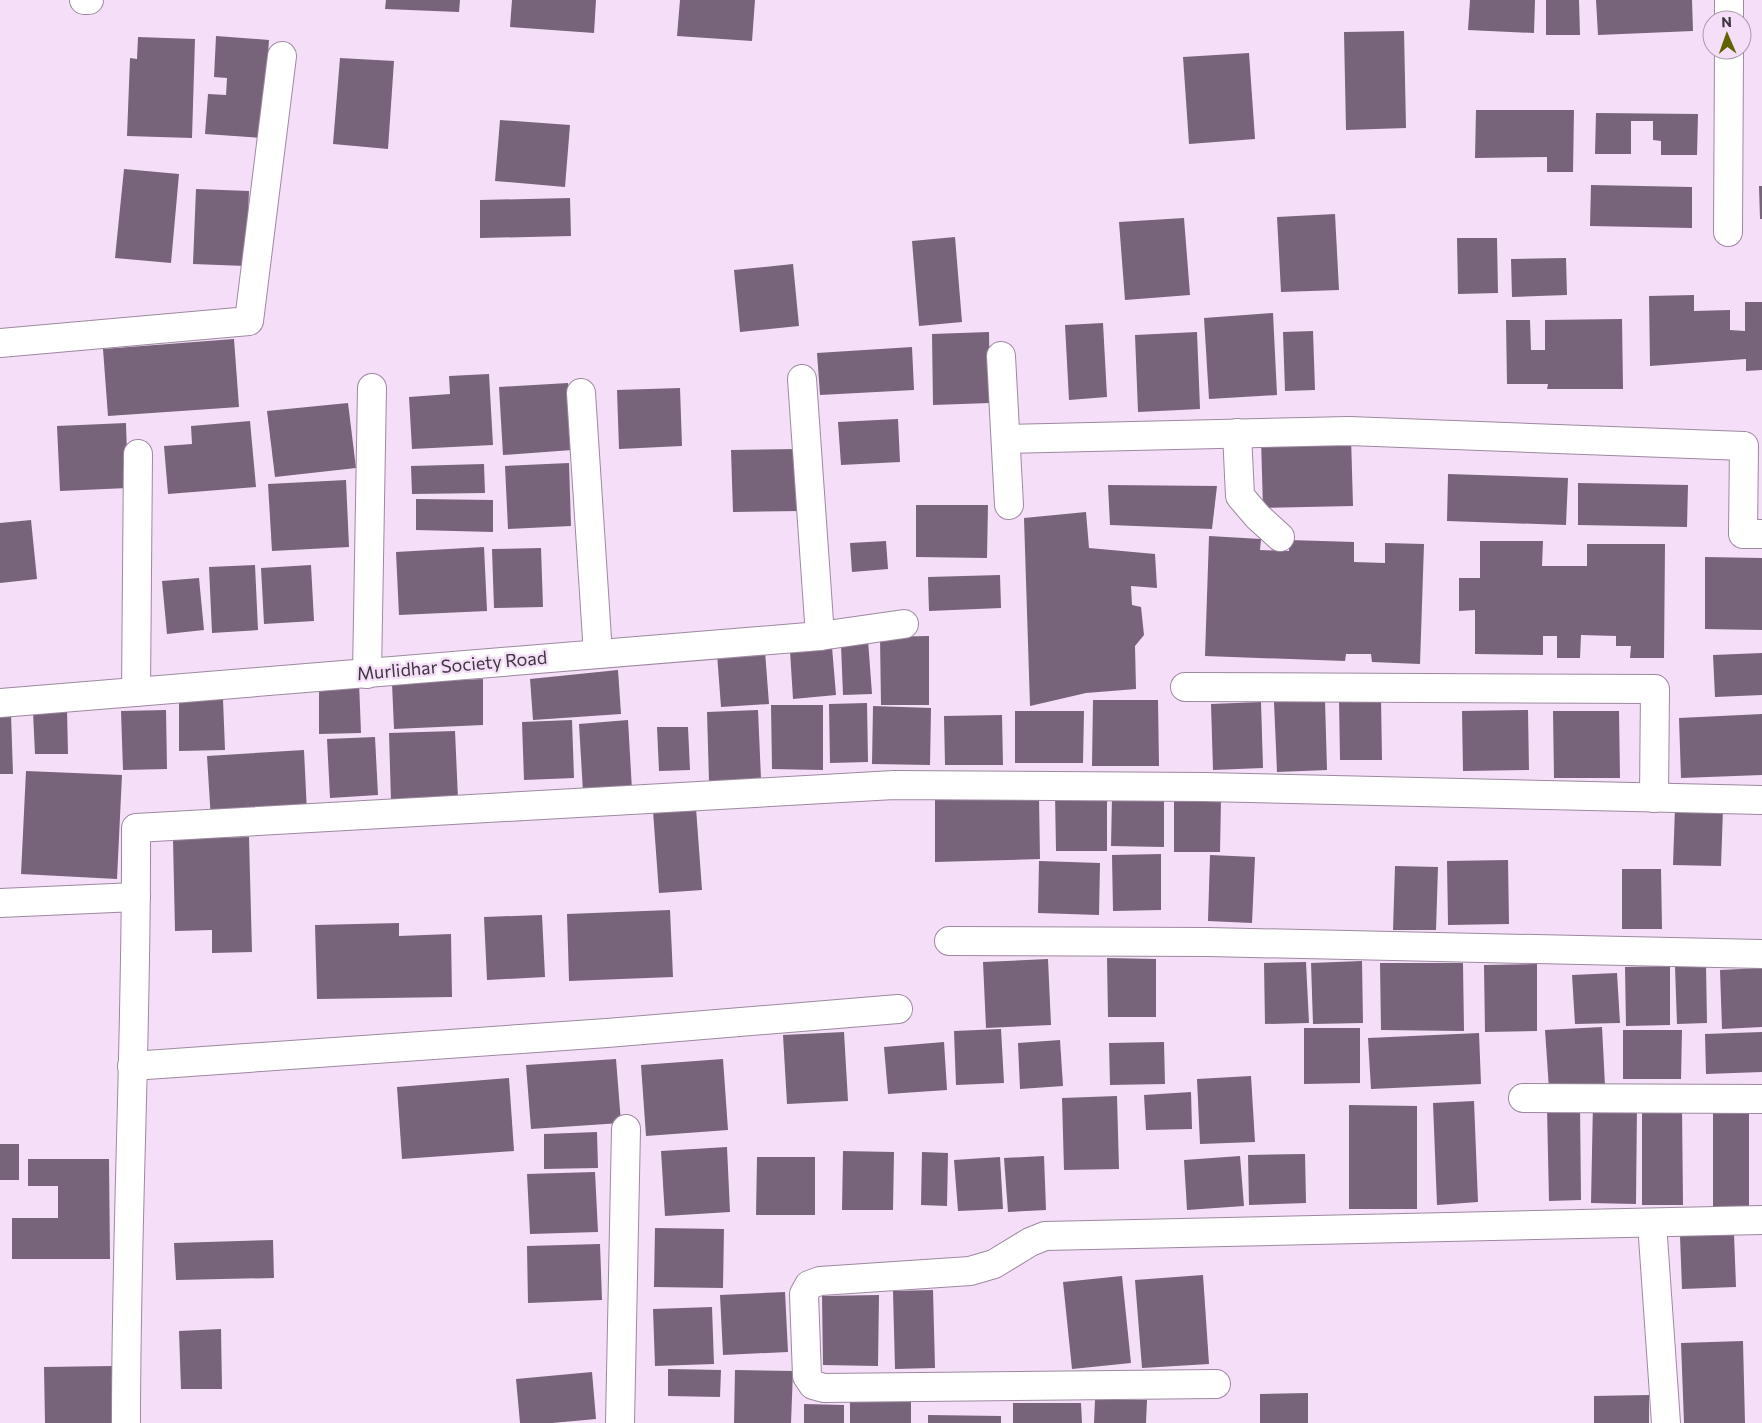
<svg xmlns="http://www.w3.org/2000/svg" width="1762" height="1423" font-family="Commissioner,sans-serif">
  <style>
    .building { fill: #77637a }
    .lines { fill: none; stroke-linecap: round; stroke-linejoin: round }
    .street-casing { stroke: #9d88a0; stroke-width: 30 }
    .street { stroke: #fff; stroke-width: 28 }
    .labels { text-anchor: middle; stroke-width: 5; stroke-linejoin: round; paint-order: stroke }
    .street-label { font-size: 18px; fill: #3d353f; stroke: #f5dff8 }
  </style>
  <rect width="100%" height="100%" fill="#f5dff8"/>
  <g class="building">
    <polygon points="386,0 460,0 459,12 385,9"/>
    <polygon points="512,0 596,0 594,33 510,27"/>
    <polygon points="680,0 755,0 752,41 677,36"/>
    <polygon points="1470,0 1535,0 1534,33 1468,30"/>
    <polygon points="1546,0 1579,0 1580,35 1546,35"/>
    <polygon points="1596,0 1692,0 1693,31 1598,35"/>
    <polygon points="1404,31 1406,128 1346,130 1344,32"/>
    <polygon points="216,36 269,40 262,138 205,134 208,94 226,95 227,78 214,77"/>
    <polygon points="138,37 195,39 192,138 127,136 130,58 137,59"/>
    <polygon points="1249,53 1255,139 1189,144 1183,57"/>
    <polygon points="340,58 394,61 388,149 333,144"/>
    <polygon points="1476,110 1574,110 1573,172 1547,172 1547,157 1475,158"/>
    <polygon points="1596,113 1698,114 1697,155 1661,155 1661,141 1653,140 1653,121 1631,121 1631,154 1595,154"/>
    <polygon points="500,120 570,125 565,187 495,181"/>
    <polygon points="124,169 179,174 171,263 115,258"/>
    <polygon points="1591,185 1692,187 1692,228 1590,226"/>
    <polygon points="1759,186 1762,186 1762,219 1760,219"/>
    <polygon points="196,189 249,191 246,266 193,264"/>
    <polygon points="570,198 571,236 480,238 480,200"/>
    <polygon points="1335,214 1339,290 1281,292 1277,217"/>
    <polygon points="1184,218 1190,295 1125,300 1119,222"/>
    <polygon points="955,237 962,322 919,326 912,241"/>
    <polygon points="1457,238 1497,238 1498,293 1458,294"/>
    <polygon points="1566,258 1567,295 1512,297 1511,259"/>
    <polygon points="793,264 799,326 740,332 734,270"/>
    <polygon points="1694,295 1694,311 1730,310 1730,330 1745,331 1745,302 1762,302 1762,370 1746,371 1746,359 1650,366 1649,296"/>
    <polygon points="1273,313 1277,395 1209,399 1204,318"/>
    <polygon points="1622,319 1623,389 1547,389 1548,384 1507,384 1506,320 1530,320 1531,350 1545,350 1545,320"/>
    <polygon points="1103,323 1107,397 1069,400 1065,325"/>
    <polygon points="1313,331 1315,390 1285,391 1283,332"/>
    <polygon points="989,332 990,403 933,405 932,334"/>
    <polygon points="1197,332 1200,409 1138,412 1135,335"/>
    <polygon points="234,339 239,407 108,416 103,349"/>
    <polygon points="912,347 914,390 820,395 817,353"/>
    <polygon points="489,374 493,445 412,449 409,397 450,394 449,376"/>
    <polygon points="568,383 572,450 503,455 499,387"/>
    <polygon points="680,388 682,446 619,449 617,390"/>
    <polygon points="348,403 356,468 275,477 267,411"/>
    <polygon points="898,419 900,462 841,465 838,422"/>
    <polygon points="250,421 256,487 168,494 164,446 192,444 191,426"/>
    <polygon points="126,423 128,488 60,491 57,426"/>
    <polygon points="1351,437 1353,506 1263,508 1261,439"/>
    <polygon points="799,449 800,511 733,512 731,450"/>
    <polygon points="569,463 571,526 508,529 505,466"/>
    <polygon points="484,464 485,493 412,494 411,466"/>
    <polygon points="1448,474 1568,478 1566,525 1447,521"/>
    <polygon points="346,480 349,547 272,551 268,484"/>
    <polygon points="1578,483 1688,485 1687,527 1578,525"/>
    <polygon points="1108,485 1217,486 1212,529 1110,525"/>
    <polygon points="416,499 493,500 493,532 416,530"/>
    <polygon points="916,505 988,505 987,558 916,557"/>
    <polygon points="1086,512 1089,548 1155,554 1157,588 1131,586 1132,605 1141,607 1144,635 1135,646 1136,689 1086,693 1030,706 1024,518"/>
    <polygon points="31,520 37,579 0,583 0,523"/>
    <polygon points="1209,536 1261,539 1260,550 1289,551 1289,540 1354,542 1354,562 1385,563 1385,543 1424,544 1420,664 1372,662 1371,654 1346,654 1345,661 1205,656"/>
    <polygon points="886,541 888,569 852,572 850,543"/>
    <polygon points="1480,541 1543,541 1542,566 1587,566 1587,544 1665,544 1664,658 1630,658 1631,646 1616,646 1616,636 1581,635 1580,658 1557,658 1557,636 1543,636 1543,655 1475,654 1475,610 1459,611 1459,578 1480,578"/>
    <polygon points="484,547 487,611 399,615 396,552"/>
    <polygon points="541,548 543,607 494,608 492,549"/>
    <polygon points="1705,557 1762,558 1762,630 1705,629"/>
    <polygon points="255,565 258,630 212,633 209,567"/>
    <polygon points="311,565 314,621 264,624 261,568"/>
    <polygon points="1000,575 1001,608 929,611 928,577"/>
    <polygon points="199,578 204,630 167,634 162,581"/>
    <polygon points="929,636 929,705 881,705 880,637"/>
    <polygon points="868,640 872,694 843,695 841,645"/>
    <polygon points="832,647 836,695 793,699 790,651"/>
    <polygon points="765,651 769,704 721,707 717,654"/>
    <polygon points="1762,653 1762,695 1715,697 1713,655"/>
    <polygon points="618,670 621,714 533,720 530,679"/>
    <polygon points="483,679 483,725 394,729 392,683"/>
    <polygon points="359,682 361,733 319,734 319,684"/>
    <polygon points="1381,698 1382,760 1340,760 1339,699"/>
    <polygon points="223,699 225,750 179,751 179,702"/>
    <polygon points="1093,700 1158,700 1159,766 1092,766"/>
    <polygon points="1325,700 1327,770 1277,772 1274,702"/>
    <polygon points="1261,702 1263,768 1213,770 1211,704"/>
    <polygon points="867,703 868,762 830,763 829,704"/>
    <polygon points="771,705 823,705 823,770 772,769"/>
    <polygon points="873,706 931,708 930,765 872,764"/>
    <polygon points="67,709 68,754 35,754 33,712"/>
    <polygon points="166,710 167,769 123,770 121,711"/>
    <polygon points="758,710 761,779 709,781 707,712"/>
    <polygon points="1528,710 1529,770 1463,771 1462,711"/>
    <polygon points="1015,711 1084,711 1083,763 1015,763"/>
    <polygon points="1553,711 1619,711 1620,778 1554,778"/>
    <polygon points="0,714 11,714 13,774 0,774"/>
    <polygon points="1762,714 1762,775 1681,778 1679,718"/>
    <polygon points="1002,715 1003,765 945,765 944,716"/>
    <polygon points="572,720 574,778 524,780 522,722"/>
    <polygon points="628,720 632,790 583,792 579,724"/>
    <polygon points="657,727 688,727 690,770 659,771"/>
    <polygon points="455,731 458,799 391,801 389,733"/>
    <polygon points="375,737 378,795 330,798 327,739"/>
    <polygon points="304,750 307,814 211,820 207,756"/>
    <polygon points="26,771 122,775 117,879 21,874"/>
    <polygon points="1055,793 1107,793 1107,851 1056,851"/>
    <polygon points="1039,797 1040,859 935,862 935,799"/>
    <polygon points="1112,797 1164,798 1164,847 1111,846"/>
    <polygon points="1174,799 1221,799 1220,852 1174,852"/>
    <polygon points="1675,807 1723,809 1721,866 1673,865"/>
    <polygon points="696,808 702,890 659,893 653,811"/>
    <polygon points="249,837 252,952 212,953 212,930 175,931 173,839"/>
    <polygon points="1161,854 1161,910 1113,911 1112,855"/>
    <polygon points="1210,855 1255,857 1252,923 1208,921"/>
    <polygon points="1508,860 1509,924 1448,925 1447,861"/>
    <polygon points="1039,861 1100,863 1099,915 1038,913"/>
    <polygon points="1395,866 1438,867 1436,930 1393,930"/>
    <polygon points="1622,869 1661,869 1662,929 1622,929"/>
    <polygon points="670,910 673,977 569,981 567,914"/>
    <polygon points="542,915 545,977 487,980 484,917"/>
    <polygon points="399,923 399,936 451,934 452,997 317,999 315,925"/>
    <polygon points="1107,958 1156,959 1156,1017 1108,1017"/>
    <polygon points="1048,959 1051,1025 986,1028 983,962"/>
    <polygon points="1362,961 1363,1023 1313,1024 1311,963"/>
    <polygon points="1306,962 1309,1023 1265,1024 1264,963"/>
    <polygon points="1380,963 1463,963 1464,1031 1381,1030"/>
    <polygon points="1537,964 1537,1031 1485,1032 1484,965"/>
    <polygon points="1706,965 1707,1023 1677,1024 1675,966"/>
    <polygon points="1670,966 1670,1025 1626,1026 1625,967"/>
    <polygon points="1762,968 1762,1027 1722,1029 1720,970"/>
    <polygon points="1617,973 1620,1023 1575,1024 1572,975"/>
    <polygon points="1602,1027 1605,1086 1549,1089 1545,1030"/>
    <polygon points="1304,1028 1360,1028 1360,1083 1304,1084"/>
    <polygon points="1001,1029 1004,1083 956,1085 954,1031"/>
    <polygon points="1623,1030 1682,1030 1681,1079 1623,1079"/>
    <polygon points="844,1032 848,1101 787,1104 783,1035"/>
    <polygon points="1762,1032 1762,1072 1706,1074 1705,1034"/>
    <polygon points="1479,1033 1481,1084 1371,1089 1368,1038"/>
    <polygon points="1060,1040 1063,1086 1020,1089 1018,1043"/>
    <polygon points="944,1042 947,1090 888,1094 884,1047"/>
    <polygon points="1164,1042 1165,1084 1110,1085 1109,1043"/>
    <polygon points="616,1059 621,1123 531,1129 526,1065"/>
    <polygon points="723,1059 728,1130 646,1136 641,1065"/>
    <polygon points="1251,1076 1255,1142 1200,1144 1197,1079"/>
    <polygon points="509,1078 514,1151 402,1159 397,1087"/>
    <polygon points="1191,1092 1192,1129 1146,1130 1144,1095"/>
    <polygon points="1117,1096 1119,1169 1064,1170 1062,1098"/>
    <polygon points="1474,1101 1478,1202 1437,1205 1433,1103"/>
    <polygon points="1593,1102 1637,1103 1636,1204 1591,1203"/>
    <polygon points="1349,1105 1417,1106 1417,1209 1349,1209"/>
    <polygon points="1580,1106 1581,1200 1549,1201 1547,1107"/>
    <polygon points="1642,1107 1682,1108 1683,1205 1642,1205"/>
    <polygon points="1749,1107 1749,1210 1713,1209 1713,1108"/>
    <polygon points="597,1132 598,1168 544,1169 544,1134"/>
    <rect x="0" y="1144" width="19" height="36"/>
    <polygon points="727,1147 730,1212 665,1216 661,1151"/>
    <polygon points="843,1151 894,1152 893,1210 842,1210"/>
    <polygon points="922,1152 948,1153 947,1206 921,1205"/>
    <polygon points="1305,1154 1306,1203 1249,1205 1248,1155"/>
    <polygon points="1044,1156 1046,1210 1008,1212 1004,1158"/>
    <polygon points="1240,1156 1244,1206 1187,1210 1184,1160"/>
    <polygon points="757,1157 815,1157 815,1215 756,1215"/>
    <polygon points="1000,1157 1003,1209 958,1211 954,1160"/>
    <polygon points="28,1159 109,1159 110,1259 12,1259 12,1218 58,1218 58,1186 28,1186"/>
    <polygon points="595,1172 598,1232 530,1234 527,1174"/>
    <polygon points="655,1228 724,1229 723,1288 654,1287"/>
    <polygon points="1734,1234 1736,1287 1682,1289 1680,1236"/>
    <polygon points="273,1240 274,1278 176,1280 174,1243"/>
    <polygon points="600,1244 602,1300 528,1303 527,1246"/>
    <polygon points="1203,1275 1209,1364 1142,1368 1135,1280"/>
    <polygon points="1122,1276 1131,1363 1072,1369 1063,1282"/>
    <polygon points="933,1290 935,1368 895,1369 893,1291"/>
    <polygon points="785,1292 788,1352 723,1355 720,1295"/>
    <polygon points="879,1295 878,1366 823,1365 822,1296"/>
    <polygon points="712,1307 714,1364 655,1366 653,1309"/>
    <polygon points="221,1329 222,1389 181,1389 179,1331"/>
    <polygon points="1743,1341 1745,1423 1684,1423 1681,1343"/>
    <polygon points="113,1366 114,1423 45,1423 44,1367"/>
    <polygon points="668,1369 721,1370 720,1397 668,1396"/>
    <polygon points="735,1370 793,1371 791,1423 734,1423"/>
    <polygon points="592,1372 596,1419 552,1423 520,1423 516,1379"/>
    <polygon points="1308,1393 1308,1423 1260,1423 1260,1394"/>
    <polygon points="1649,1395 1649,1423 1594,1423 1594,1396"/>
    <polygon points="1095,1400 1147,1400 1146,1423 1094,1423"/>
    <rect x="850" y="1401" width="61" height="22"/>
    <polygon points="1013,1403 1081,1403 1082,1423 1013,1423"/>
    <polygon points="804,1404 844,1405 844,1423 804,1423"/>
    <polygon points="928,1415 1001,1416 1001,1423 928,1423"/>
  </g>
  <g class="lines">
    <g class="street-casing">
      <g id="street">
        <polyline points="84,0 89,0"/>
        <polyline points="1729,20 1729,0"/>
        <polyline points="1728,232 1729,50"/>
        <polyline points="0,343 249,321 282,56"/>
        <polyline points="1001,356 1009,505"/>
        <polyline points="802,379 820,636"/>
        <polyline points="581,393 598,654"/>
        <polyline points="1237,433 1240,496 1258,517 1280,537"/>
        <polyline points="1006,439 1349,431 1744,446 1743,534 1762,534"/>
        <polyline points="367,674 372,388"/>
        <polyline points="1185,687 1655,689 1654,798"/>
        <polyline points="136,692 138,454"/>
        <polyline points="0,703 820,636 904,624"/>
        <polyline points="0,903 136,897"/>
        <polyline points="949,941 1208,942 1762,954"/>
        <polyline points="132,1066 607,1033 898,1009"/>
        <polyline points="1523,1098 1762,1099"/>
        <polyline points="1652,1223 1666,1423"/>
        <polyline points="1216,1384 824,1388 813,1385 807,1376 804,1294 809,1285 820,1281 970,1271 994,1264 1030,1242 1045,1236 1762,1220"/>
        <path d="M126,1423C126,1225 137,1026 136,828L894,785L1204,787L1762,800"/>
        <polyline points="620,1423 626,1129"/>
      </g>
    </g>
    <use href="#street" class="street"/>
  </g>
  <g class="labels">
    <g class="street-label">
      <text transform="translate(452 666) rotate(-5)" y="6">Murlidhar Society Road</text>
    </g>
  </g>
  <g transform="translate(1727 35) rotate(358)"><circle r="24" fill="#f5dff8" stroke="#ab9bae"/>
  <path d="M0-4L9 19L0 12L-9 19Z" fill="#606300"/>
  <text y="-8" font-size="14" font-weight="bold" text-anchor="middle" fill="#3d353f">N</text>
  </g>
</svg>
